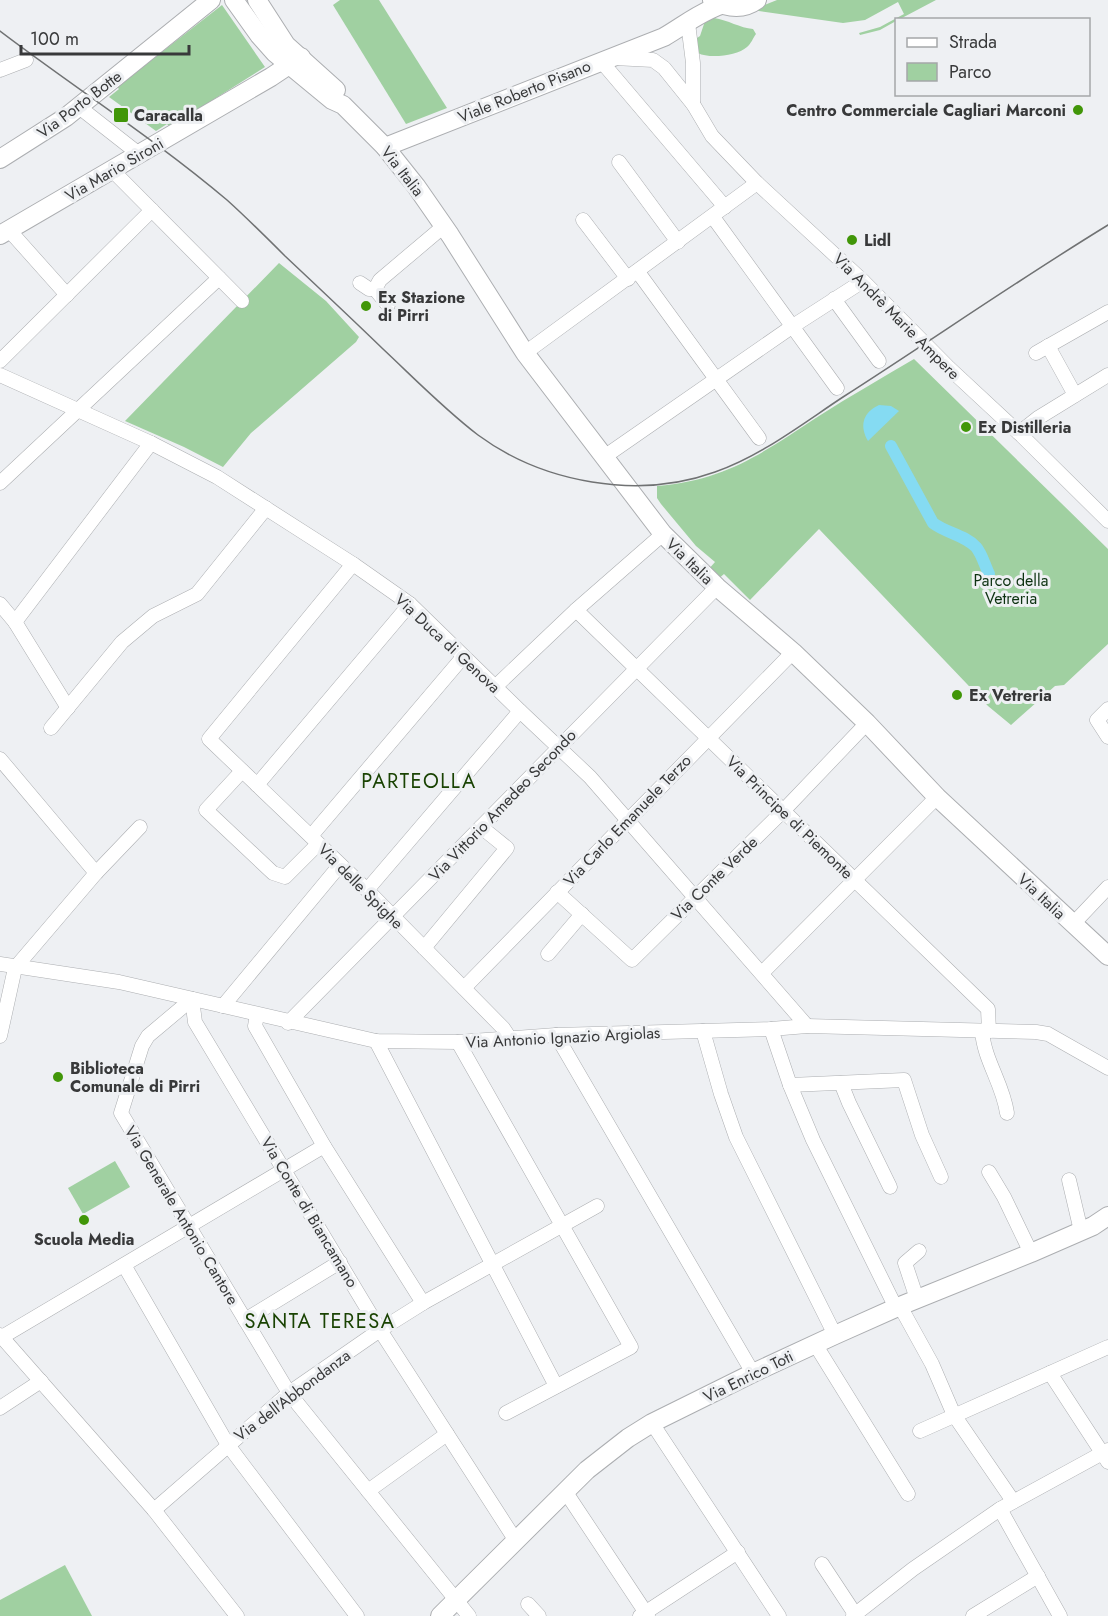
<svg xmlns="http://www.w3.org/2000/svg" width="1108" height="1616" font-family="Jost,sans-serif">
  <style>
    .green { fill: #a0d0a1 }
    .water { fill: #85dbf2 }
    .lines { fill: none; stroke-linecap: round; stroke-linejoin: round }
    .canal { stroke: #85dbf2; stroke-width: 12 }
    .street-casing { stroke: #acaeb1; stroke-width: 15 }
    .secondary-casing { stroke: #acaeb1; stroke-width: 20 }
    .street { stroke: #fff; stroke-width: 14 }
    .secondary { stroke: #fff; stroke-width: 18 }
    .tram { stroke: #707273; stroke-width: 1.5 }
    .poi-dot { fill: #419608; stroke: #eef0f3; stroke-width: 2 }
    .labels { text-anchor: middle; stroke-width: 6; stroke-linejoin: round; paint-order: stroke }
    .street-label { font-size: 16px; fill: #38393a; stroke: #eef0f3 }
    .poi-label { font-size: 16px; font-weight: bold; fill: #38393a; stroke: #eef0f3; text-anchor: start }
    .park-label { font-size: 16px; fill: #0d3211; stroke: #eef0f3 }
    .quarter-label { font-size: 20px; letter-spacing: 1.5px; fill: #1a4303; stroke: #eef0f3 }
  </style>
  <rect width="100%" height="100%" fill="#eef0f3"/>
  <g class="green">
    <polygon points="340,0 379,0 447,108 406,124 333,5"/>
    <polygon points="777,0 936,0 900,19 896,20 896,21 880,30 860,35 859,33 880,27 904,14 898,2 865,20 843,23 752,10"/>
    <polygon points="222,5 265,67 170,127 167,124 156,131 109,97 119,89 117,87"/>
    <path d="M714,18C728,20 740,28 753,29L756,34C753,38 751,44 747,47C737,56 709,59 698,53L694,40L700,36L705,21Z"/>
    <polygon points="279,263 326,301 359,337 356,342 251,433 223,467 184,447 125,421"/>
    <path d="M914,359L1108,549V644L1064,685L1055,686L1011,725L988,706L819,529L750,600L724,574L717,580L707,571L715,562L696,546L661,504L657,498V486C727,480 762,453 819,416C850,396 882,378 914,359Z"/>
    <polygon points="115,1161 130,1187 83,1214 68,1188"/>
    <polygon points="65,1565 92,1616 0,1616 0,1600"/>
  </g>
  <path class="water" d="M879,405L891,406L899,411L868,441C859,426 863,412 879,405Z"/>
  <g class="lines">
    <path class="canal" d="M891,446L933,523C946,533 965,535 976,547C982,554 985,566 989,574"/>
    <g class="street-casing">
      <g id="street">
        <polyline points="688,23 693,63 693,104"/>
        <polyline points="614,58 653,60 664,68 693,104 712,136 757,183 863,281 949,368 1019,433 1108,521"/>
        <polyline points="601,61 725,207"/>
        <polyline points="0,70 26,60"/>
        <polyline points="79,107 139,154"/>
        <polyline points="619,162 678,242"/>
        <polyline points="112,170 242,301"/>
        <polyline points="713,217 837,388"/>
        <polyline points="583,220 628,279"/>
        <polyline points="9,230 67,295"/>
        <polyline points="638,272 759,438"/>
        <polyline points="360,283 369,289 375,289"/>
        <polyline points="834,299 879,361"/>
        <polyline points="388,305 375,289 380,280 444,226"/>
        <polyline points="1048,346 1075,395"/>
        <polyline points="525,353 757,183"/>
        <polyline points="1036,353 1108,312"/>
        <polyline points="0,361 152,210"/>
        <polyline points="0,375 151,443 217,477 353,564 410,604 520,711 590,777 807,1026"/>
        <polyline points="1019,433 1038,418 1108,375"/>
        <polyline points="604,457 793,326 863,281"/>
        <polyline points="0,483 219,278"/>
        <polyline points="353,564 209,739 367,890 503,1028 509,1037"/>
        <polyline points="0,604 15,622 68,708"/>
        <polyline points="576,610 988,1009 989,1031"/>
        <polyline points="15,622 151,443"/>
        <polyline points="495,687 576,610 663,534"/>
        <polyline points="1108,709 1097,720 1108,737"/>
        <polyline points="51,728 122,642 153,616 197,594 266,508"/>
        <polyline points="0,759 96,873"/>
        <polyline points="242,771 206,810 273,873 285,877 318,844"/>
        <polyline points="257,785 410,604"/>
        <polyline points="311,836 463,657"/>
        <polyline points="367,890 520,711"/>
        <polyline points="557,892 632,960 784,810 867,723"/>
        <polyline points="1073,924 1108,887"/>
        <polyline points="424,948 507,848 481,827"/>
        <polyline points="548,954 582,914"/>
        <polyline points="0,964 119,982 376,1041 458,1042 556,1035 771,1029 807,1026 1036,1032 1048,1034 1108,1068"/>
        <polyline points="762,973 937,797"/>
        <polyline points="464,988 793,652"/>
        <polyline points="192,999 148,1036 142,1046 121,1113 289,1393 469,1616"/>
        <polyline points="192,999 195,1022 380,1330 516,1541"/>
        <polyline points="223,1006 340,865"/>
        <polyline points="257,1015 255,1026 324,1146 423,1303"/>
        <polyline points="288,1023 717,587"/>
        <polyline points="771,1029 790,1085 813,1140 896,1308"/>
        <polyline points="703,1031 721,1094 736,1137 835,1335"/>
        <path d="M982,1031C984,1060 1003,1084 1007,1113"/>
        <polyline points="556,1035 753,1373"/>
        <polyline points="0,1036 15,968 96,873 140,827"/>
        <polyline points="376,1041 556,1386"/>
        <polyline points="458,1042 631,1347 506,1413"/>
        <polyline points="841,1083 849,1103 890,1187"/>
        <polyline points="790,1085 904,1080 922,1135 941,1177"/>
        <polyline points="989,1172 1004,1197 1031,1253"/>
        <polyline points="1069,1180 1081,1231"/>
        <polyline points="124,1265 228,1445 357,1616"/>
        <polyline points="917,1299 905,1263 919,1251"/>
        <polyline points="900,1306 932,1364 954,1415 1013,1501"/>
        <polyline points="245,1320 340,1262"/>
        <polyline points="0,1335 154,1510 237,1616"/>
        <polyline points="2,1337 324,1146"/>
        <polyline points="815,1344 908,1494"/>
        <polyline points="1050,1373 1108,1462"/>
        <polyline points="0,1408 41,1381"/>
        <polyline points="652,1423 779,1616"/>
        <polyline points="920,1431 1108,1347"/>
        <polyline points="368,1491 447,1434"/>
        <polyline points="565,1491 648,1616"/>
        <polyline points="1000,1509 1060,1616"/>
        <polyline points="154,1510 289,1393 380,1330 423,1303 597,1206"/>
        <polyline points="822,1564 855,1614"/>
        <polyline points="528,1604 539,1616"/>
        <polyline points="640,1616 738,1552"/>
        <polyline points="853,1616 913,1569 1000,1509 1108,1450"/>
        <polyline points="973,1616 1038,1576"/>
      </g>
    </g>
    <g class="secondary-casing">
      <g id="secondary">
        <polyline points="234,0 259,35 275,53 332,100 343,105 385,147 416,186 450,235 525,353 663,534 717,587 793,652 867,723 937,797 1108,956"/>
        <polyline points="257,0 286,45 336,90"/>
        <path d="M712,0C727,8 742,11 757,0"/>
        <path d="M385,147L664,37C683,26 700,12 721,5"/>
        <polyline points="0,159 66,117 211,0"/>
        <polyline points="0,235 271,77 301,57"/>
        <polyline points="440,1616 587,1470 628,1438 652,1423 753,1373 835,1335 900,1306 1031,1253 1093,1226 1108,1216"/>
      </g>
    </g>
    <use href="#street" class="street"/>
    <use href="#secondary" class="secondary"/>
    <path class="tram" d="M0,31C75,88 155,139 227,200C247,218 266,237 285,256C318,287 351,318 383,349C414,378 444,409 478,435C543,483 638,500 715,472C761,456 802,424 843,397C932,340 1018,280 1108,225"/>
  </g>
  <g class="poi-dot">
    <circle cx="1078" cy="110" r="6"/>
    <rect x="113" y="107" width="16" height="16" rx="3"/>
    <circle cx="852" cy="240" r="6"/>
    <circle cx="366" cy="306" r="6"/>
    <circle cx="966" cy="427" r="6"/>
    <circle cx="957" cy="695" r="6"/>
    <circle cx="58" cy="1077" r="6"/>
    <circle cx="84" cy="1220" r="6"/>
  </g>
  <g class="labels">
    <g class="street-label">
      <text transform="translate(524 91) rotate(-22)" y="6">Viale Roberto Pisano</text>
      <text transform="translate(79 104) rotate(-37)" y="6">Via Porto Botte</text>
      <text transform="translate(114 169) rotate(-30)" y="6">Via Mario Sironi</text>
      <text transform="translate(403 171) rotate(52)" y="6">Via Italia</text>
      <text transform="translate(897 316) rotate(45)" y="6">Via Andrè Marie Ampere</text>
      <text transform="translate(690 561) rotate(44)" y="6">Via Italia</text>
      <text transform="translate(448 643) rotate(43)" y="6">Via Duca di Genova</text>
      <text transform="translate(502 805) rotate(-46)" y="6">Via Vittorio Amedeo Secondo</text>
      <text transform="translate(790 817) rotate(44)" y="6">Via Principe di Piemonte</text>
      <text transform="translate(627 820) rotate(-46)" y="6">Via Carlo Emanuele Terzo</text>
      <text transform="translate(714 878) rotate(-44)" y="6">Via Conte Verde</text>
      <text transform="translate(361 886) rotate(45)" y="6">Via delle Spighe</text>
      <text transform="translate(1042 896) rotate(43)" y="6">Via Italia</text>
      <text transform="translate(563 1037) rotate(-3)" y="6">Via Antonio Ignazio Argiolas</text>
      <text transform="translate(310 1212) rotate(59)" y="6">Via Conte di Biancamano</text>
      <text transform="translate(182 1215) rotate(59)" y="6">Via Generale Antonio Cantore</text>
      <text transform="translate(748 1376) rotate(-26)" y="6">Via Enrico Toti</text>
      <text transform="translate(292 1395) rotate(-37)" y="6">Via dell'Abbondanza</text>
    </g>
    <g class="poi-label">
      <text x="1066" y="116" text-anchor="end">Centro Commerciale Cagliari Marconi</text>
      <text x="134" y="121">Caracalla</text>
      <text x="864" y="246">Lidl</text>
      <text x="378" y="303">Ex Stazione<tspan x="378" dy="18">di Pirri</tspan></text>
      <text x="978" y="433">Ex Distilleria</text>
      <text x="969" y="701">Ex Vetreria</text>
      <text x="70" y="1074">Biblioteca<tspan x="70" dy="18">Comunale di Pirri</tspan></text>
      <text x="84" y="1245" text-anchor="middle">Scuola Media</text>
    </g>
    <g class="park-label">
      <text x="1011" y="586">Parco della<tspan x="1011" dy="18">Vetreria</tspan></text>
    </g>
    <g class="quarter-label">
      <text x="419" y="788">PARTEOLLA</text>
      <text x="320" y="1328">SANTA TERESA</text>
    </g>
  </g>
  <rect x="895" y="18" width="195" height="78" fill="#eef0f3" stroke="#a5a7a9" stroke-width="1.5"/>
  <rect x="907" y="38" width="30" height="9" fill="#ffffff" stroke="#a5a7a9" stroke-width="1.5"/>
  <text x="949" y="48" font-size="18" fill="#38393a">Strada</text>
  <rect x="907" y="63" width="30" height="18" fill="#a0d0a1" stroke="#a5a7a9" stroke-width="1.5"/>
  <text x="949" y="78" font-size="18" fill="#38393a">Parco</text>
  <path d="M21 45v9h168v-9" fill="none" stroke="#38393a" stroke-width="3"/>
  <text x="30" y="45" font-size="18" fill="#38393a" stroke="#eef0f3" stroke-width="4.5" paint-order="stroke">100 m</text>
</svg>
